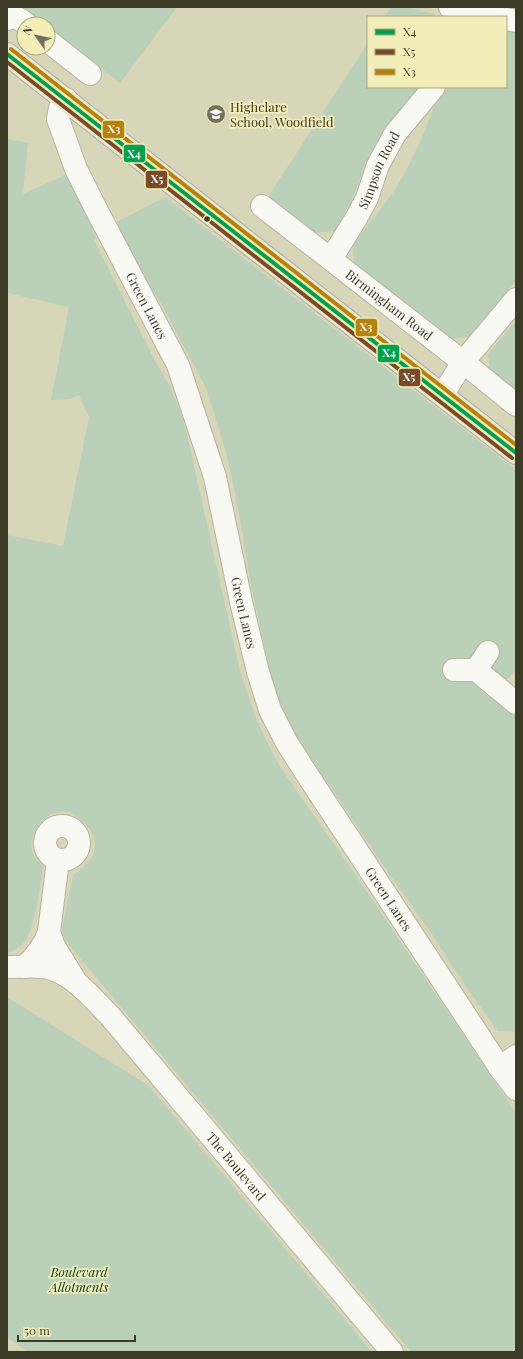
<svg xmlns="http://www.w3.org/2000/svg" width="523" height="1359" font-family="'Playfair Display',serif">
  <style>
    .green { fill: #bad0b8 }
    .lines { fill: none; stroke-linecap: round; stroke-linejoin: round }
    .minor-casing { stroke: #b6b49e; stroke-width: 24 }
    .major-casing { stroke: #a9a8a4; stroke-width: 24 }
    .minor { stroke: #f9f9f4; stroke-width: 22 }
    .major { stroke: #e8e8e9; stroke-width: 22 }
    .bus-1-casing { stroke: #f3eeb9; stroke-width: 7 }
    .bus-2-casing { stroke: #f3eeb9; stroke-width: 7 }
    .bus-3-casing { stroke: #f3eeb9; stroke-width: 7 }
    .bus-1 { stroke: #03a14f; stroke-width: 4 }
    .bus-2 { stroke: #7a4b2a; stroke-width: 4 }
    .bus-3 { stroke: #b6810d; stroke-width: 4 }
    .bus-dot { fill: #3c3b25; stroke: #f3eeb9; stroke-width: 1.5 }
    .labels { text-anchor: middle; stroke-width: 3.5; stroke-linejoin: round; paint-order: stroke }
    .poi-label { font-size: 13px; fill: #3c3b25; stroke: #f3eeb9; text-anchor: start }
    .street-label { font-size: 13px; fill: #3c3b25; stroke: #f3eeb9 }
    .park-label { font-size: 13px; font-style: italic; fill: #00402a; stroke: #f3eeb9 }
    .line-badge { stroke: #f3eeb9; stroke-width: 1.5 }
    .badge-label { font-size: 11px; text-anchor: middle; font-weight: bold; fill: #fff }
  </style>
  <rect width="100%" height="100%" fill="#d8d6b9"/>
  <g class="green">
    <polygon points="7,7 177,7 120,83 48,27 48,24 44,24 25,10 7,11"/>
    <polygon points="391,7 405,7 434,14 437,17 385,17"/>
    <polygon points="506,29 516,32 516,281 468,337 449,339 354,265 353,245 395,190 409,165 423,135 434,107 448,87 506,87"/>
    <polygon points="368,43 368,87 421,87 392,119 381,135 370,155 351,202 335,231 314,233 268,197"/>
    <path d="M7,139L28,143L23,194L67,174L97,239L94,240L155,361L170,387L181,413L188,439L240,671L255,716L265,738L279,765L296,790L348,864L516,1113V1352H411L69,945C67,941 63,936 62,931C62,926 72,878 74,874C75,873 78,872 79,871C88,864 96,855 95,843C94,835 89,827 83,822C79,819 75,815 71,813C50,805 27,832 32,851C34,857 39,862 43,866C40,885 36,920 28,936C23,944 16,951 7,953V535L63,546L89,417L79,395L69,399L51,400L69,307L7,293Z"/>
    <polygon points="165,197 516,470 516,669 509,678 503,680 516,711 516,1032 498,1031 462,981 428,928 390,875 298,739 289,723 279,701 271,675 250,581 243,535 233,483 225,449 207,390 161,303 130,257 113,224"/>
    <polygon points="516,321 516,393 490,372 488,354"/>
    <polygon points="7,997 149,1086 372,1352 28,1352 7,1337"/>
  </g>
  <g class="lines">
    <g class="minor-casing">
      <g id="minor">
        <polyline points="450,7 497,17"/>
        <path d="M7,19C15,15 20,19 26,24"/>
        <polyline points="506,19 516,21"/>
        <polyline points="48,41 90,74"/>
        <path id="s1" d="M66,99L60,108L58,119L76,169L95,207L178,365L215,477L242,606L258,672L270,710L287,743L310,779L500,1068L516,1089"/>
        <path id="s2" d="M262,206L463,362L516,405"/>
        <path id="s3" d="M331,259L357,217L367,198L378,165L395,134L434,87"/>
        <polyline points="443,394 463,362 516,299"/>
        <polyline points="454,670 476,670 516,703"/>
        <polyline points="476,670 488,652"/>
        <circle cx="62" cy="843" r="17"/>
        <polyline points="49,932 54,946 76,982"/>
        <path id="s4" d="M7,967C19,967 32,966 44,967C72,972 91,997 110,1016L392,1352"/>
        <path d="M24,967C36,957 44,946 49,932L58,860"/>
        <polyline points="500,1068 516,1056"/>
      </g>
    </g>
    <g class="major-casing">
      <polyline id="major" points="7,54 516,453"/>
    </g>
    <use href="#minor" class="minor"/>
    <use href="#major" class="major"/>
    <g class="bus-1-casing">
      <polyline id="bus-1" points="7,54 516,453"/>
    </g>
    <g class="bus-2-casing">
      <polyline id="bus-2" points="7,62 512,458"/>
    </g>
    <g class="bus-3-casing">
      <polyline id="bus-3" points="11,49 516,445"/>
    </g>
    <use href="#bus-1" class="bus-1"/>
    <use href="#bus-2" class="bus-2"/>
    <use href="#bus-3" class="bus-3"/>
  </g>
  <defs>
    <g id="school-disc" transform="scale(1)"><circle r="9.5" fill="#737159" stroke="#f3eeb9"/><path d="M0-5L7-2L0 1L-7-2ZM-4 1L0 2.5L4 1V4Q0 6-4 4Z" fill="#fff"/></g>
  </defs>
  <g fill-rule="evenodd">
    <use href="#school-disc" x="216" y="114"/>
  </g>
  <circle class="bus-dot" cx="207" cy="219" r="3.5"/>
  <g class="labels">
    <g class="poi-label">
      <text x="230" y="112">Highclare<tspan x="230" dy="15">School, Woodfield</tspan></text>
    </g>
    <g class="street-label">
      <text dy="5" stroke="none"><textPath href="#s3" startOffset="101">Simpson Road</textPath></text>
      <text dy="5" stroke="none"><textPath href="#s2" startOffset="161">Birmingham Road</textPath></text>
      <text dy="5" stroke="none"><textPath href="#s1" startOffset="229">Green Lanes</textPath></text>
      <text dy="5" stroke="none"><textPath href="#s1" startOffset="553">Green Lanes</textPath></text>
      <text dy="5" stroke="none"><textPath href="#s1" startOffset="877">Green Lanes</textPath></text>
      <text dy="5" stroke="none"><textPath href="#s4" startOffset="317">The Boulevard</textPath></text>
    </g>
    <g class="park-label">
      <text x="79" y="1277">Boulevard<tspan x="79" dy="15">Allotments</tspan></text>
    </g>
  </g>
  <g class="line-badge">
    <rect x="102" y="120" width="23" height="19" rx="4" fill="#b6810d"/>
    <rect x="123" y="144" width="23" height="19" rx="4" fill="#03a14f"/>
    <rect x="145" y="170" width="23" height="19" rx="4" fill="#7a4b2a"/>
    <rect x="355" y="318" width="23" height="19" rx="4" fill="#b6810d"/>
    <rect x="377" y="344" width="23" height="19" rx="4" fill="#03a14f"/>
    <rect x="398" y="368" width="23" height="19" rx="4" fill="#7a4b2a"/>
  </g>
  <g class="badge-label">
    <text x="114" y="133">X3</text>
    <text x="134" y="158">X4</text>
    <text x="157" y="183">X5</text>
    <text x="366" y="331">X3</text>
    <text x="389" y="357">X4</text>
    <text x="409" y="381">X5</text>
  </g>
  <rect width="523" height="1359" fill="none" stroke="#3c3b25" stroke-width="16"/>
  <rect x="367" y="16" width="140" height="72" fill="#f3eeb9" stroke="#aaa67e"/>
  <rect x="375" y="29" width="20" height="6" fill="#03a14f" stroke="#aaa67e"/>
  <text x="403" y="36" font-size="12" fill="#3c3b25">X4</text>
  <rect x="375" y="49" width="20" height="6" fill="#7a4b2a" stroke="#aaa67e"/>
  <text x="403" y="56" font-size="12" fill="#3c3b25">X5</text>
  <rect x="375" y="69" width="20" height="6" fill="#b6810d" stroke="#aaa67e"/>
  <text x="403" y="76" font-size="12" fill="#3c3b25">X3</text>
  <g transform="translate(36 36) rotate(303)"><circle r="19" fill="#f3eeb9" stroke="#aaa67e"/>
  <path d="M0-3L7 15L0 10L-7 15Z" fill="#737159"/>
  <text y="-6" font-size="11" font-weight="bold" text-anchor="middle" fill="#3c3b25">N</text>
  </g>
  <path d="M18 1335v6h117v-6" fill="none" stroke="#3c3b25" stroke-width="2"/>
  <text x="24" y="1335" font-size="12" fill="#3c3b25" stroke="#f3eeb9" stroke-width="3" paint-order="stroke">50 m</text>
</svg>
